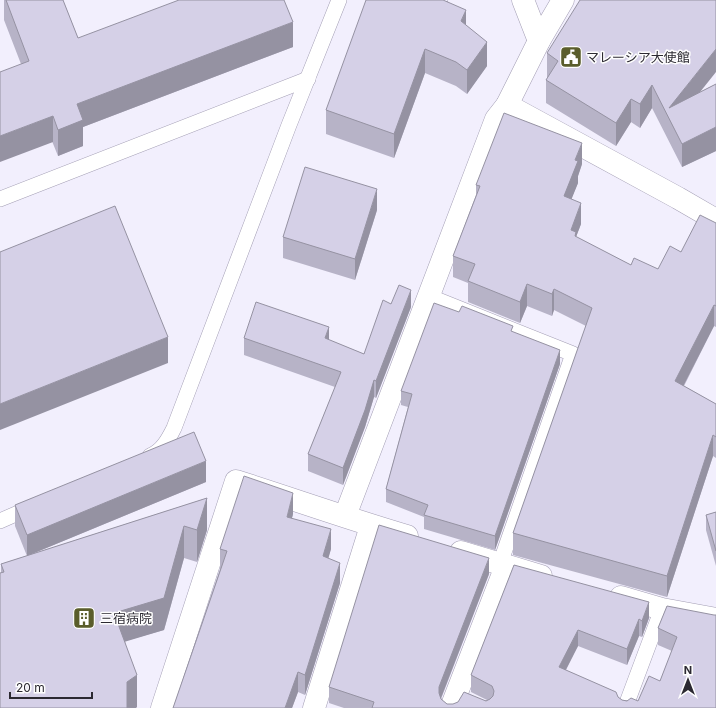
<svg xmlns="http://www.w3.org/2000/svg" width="716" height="708" font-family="Inter,'Noto Sans JP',sans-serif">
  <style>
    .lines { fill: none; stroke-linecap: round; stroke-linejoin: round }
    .service-casing { stroke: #a39eb4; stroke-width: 16 }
    .minor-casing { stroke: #a39eb4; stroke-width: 23 }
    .tertiary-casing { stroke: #a39eb4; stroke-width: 23 }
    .service { stroke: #fff; stroke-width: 15 }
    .minor { stroke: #fff; stroke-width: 22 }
    .tertiary { stroke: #fff; stroke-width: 22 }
    .wall { fill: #b7b3c7 }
    .shaded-wall { fill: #9592a2 }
    .building { fill: #d5d0e7; stroke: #9592a2 }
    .labels { text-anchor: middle; stroke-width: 3; stroke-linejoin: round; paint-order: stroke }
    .poi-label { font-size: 13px; fill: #2b2931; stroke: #fefefe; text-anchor: start }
  </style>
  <rect width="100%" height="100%" fill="#f2effd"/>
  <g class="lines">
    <g class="service-casing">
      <g id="service">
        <polyline points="0,199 308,79"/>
        <polyline points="428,296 573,354 500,564"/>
        <path d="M150,456C162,451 168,440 174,428L289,125L339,0"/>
        <polyline points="0,521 34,506"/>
        <polyline points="625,708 662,609"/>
      </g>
    </g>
    <g class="minor-casing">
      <g id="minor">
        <polyline points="507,105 678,198 716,220"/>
        <polyline points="345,516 496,119 507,105 539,41 563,0"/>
        <polyline points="461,552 541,576"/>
        <polyline points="621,597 662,609 716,619"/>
        <path d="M162,708L236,481C293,499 349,519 407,536"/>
        <polyline points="314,708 371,526"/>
        <polyline points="451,708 506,566"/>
      </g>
    </g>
    <g class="tertiary-casing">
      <polyline id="tertiary" points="523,0 539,41"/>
    </g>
    <use href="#service" class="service"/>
    <use href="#minor" class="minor"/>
    <use href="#tertiary" class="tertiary"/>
  </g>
  <g class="wall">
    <polygon points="4,0 63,0 78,38 293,47 83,127 83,146 58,156 21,64 4,20"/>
    <polygon points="448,0 448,2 466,25 487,66 467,94 456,86 425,73 394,158 326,134 326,110"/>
    <polygon points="547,53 700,92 716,84 716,151 682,167 652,108 640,128 631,122 616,146 546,103 546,80 548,77 547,77"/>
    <polygon points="582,164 578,176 578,183 571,199 581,224 576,237 631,265 658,269 681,252 716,223 716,327 714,326 684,386 716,404 716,458 713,456 667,597 513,555 513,533 586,326 554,310 552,316 527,306 520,323 468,302 468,283 453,277 453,256 476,195 476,185"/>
    <polygon points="377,210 355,280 283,258 283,237"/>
    <polygon points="391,304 411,307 376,398 374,397 365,427 343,485 308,471 308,454 335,387 244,355 244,338 329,340 364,354"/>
    <polygon points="513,332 560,364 495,550 424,529 424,517 386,502 386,489 408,407 401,405 401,391"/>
    <polygon points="206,482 27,556 15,526 15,505"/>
    <polygon points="207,498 207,530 197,562 184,558 164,630 125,641 137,707 1,573 1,564"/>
    <polygon points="716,512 716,566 706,530 706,515"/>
    <polygon points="293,514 292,518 331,549 328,558 340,583 305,695 298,692 292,708 173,708 220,569 220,549"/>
    <polygon points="514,565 649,618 642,637 639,636 627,665 578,646 566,670 618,697 622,700 638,701 660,681 672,651 658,645 658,628 667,606 716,708 344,708 329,703 329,687 489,574 441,699 447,704 453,704 487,700 471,692 471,675"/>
  </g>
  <g class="shaded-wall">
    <polygon points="466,10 466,34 461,21"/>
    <polygon points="293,22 293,47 83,127 83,146 58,156 58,130 77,104"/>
    <polygon points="487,42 487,66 467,94 467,70"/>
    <polygon points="425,49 425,73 394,158 394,134"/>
    <polygon points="716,49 716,72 673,126 669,108"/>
    <polygon points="652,85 652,108 640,128 640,104"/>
    <polygon points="631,99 631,122 616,146 616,123"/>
    <polygon points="53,116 53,142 0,162 0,136"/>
    <polygon points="716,127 716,151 682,167 682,144"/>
    <polygon points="582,143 582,164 578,176 578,183 564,218 564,196 575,160"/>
    <polygon points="377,189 377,210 355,280 355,259"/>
    <polygon points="581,203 581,224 576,237 576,253 571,230"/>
    <polygon points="527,284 527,306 520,323 520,302"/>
    <polygon points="554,289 554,310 552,316 552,294"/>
    <polygon points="411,290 411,307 376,398 376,381"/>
    <polygon points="714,305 714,326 675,402 675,381"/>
    <polygon points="329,327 329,344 325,338"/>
    <polygon points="168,337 168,363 0,430 0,404"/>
    <polygon points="560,350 560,364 495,550 495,536"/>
    <polygon points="374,380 374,397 365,427 343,485 343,468"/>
    <polygon points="713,435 713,456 667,597 667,576"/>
    <polygon points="206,461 206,482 27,556 27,535"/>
    <polygon points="293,493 293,514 287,537 287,517"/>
    <polygon points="207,498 207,530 197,562 197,530"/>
    <polygon points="184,526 184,558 164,630 114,645 114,613"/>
    <polygon points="331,529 331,549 323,577 323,556"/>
    <polygon points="489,558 489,574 439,703 439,687"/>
    <polygon points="340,563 340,583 305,695 305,675"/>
    <polygon points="649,602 649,618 642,637 642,621"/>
    <polygon points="639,619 639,636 627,665 627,649"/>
    <polygon points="578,630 578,646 559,683 559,667"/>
    <polygon points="298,672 298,692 292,708 285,708"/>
    <polygon points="137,675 137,707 136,708 127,708 127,682"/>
  </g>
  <g class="building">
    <polygon points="6,0 63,0 78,38 179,0 284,0 293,22 77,104 83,120 58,130 53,116 0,136 0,72 29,61"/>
    <polygon points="366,0 443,0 466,10 461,21 487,42 467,70 456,62 425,49 394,134 326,110"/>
    <polygon points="580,0 716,0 716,49 669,108 716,84 716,127 682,144 652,85 640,104 631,99 616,123 546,80 558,61 547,53"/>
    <polygon points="504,113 582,143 575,160 578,161 564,196 581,203 571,230 576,232 575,236 631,265 634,258 658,269 670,246 681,252 700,215 716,223 716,306 714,305 675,381 716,404 716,437 713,435 667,576 513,533 592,308 554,289 552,294 527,284 520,302 468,281 475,264 453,256 480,186 476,185"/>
    <polygon points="305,167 377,189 355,259 283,237"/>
    <polygon points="115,206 168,337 0,404 0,252"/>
    <polygon points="399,285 411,290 376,381 374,380 365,410 343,468 308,454 341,372 244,338 256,302 329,327 325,338 364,354 383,300 391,304"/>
    <polygon points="434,303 459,312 462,306 513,326 511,331 560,350 495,536 424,515 428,505 386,489 412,394 401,391"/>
    <polygon points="194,432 206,461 27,535 15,505"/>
    <polygon points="244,476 293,493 287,517 331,529 323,556 340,563 305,675 298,672 285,708 173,708 227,551 220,549"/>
    <polygon points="207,498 197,530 184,526 164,598 114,613 137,675 127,682 127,708 0,708 0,573 4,572 1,564"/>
    <polygon points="716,512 716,551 706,515"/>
    <polygon points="379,525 489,558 439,687 439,693 441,699 447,704 453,704 458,702 464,692 486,701 490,699 493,696 494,691 492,686 471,675 514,565 649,602 642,621 639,619 627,649 578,630 559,667 616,692 618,697 622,700 627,701 631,698 638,701 649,676 660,681 677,637 658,628 667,606 714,615 716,615 716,708 372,708 374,702 329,687"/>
  </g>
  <defs>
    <g id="civic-square" transform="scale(1.15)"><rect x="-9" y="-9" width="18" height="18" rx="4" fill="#5a5d2b" stroke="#fefefe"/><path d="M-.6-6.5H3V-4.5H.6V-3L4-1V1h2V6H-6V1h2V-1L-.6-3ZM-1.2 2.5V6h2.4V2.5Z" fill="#fff"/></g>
    <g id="building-square" transform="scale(1.15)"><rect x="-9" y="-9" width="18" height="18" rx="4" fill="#5a5d2b" stroke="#fefefe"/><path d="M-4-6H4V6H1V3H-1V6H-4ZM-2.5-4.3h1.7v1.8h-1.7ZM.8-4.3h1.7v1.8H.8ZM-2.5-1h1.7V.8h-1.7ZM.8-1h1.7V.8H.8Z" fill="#fff"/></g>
  </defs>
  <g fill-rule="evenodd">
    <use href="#civic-square" x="571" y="57"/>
    <use href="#building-square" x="84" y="618"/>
  </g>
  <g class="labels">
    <g class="poi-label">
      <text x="586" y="62">マレーシア大使館</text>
      <text x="100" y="623">三宿病院</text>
    </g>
  </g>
  <g transform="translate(688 680)" stroke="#fefefe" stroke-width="3" paint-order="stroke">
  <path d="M0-3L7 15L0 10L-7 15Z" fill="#2b2931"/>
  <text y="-6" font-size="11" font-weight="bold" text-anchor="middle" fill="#2b2931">N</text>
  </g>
  <path d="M10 692v6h82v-6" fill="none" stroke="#2b2931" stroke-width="2"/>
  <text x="16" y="692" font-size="12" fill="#2b2931" stroke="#fefefe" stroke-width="3" paint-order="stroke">20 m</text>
</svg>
